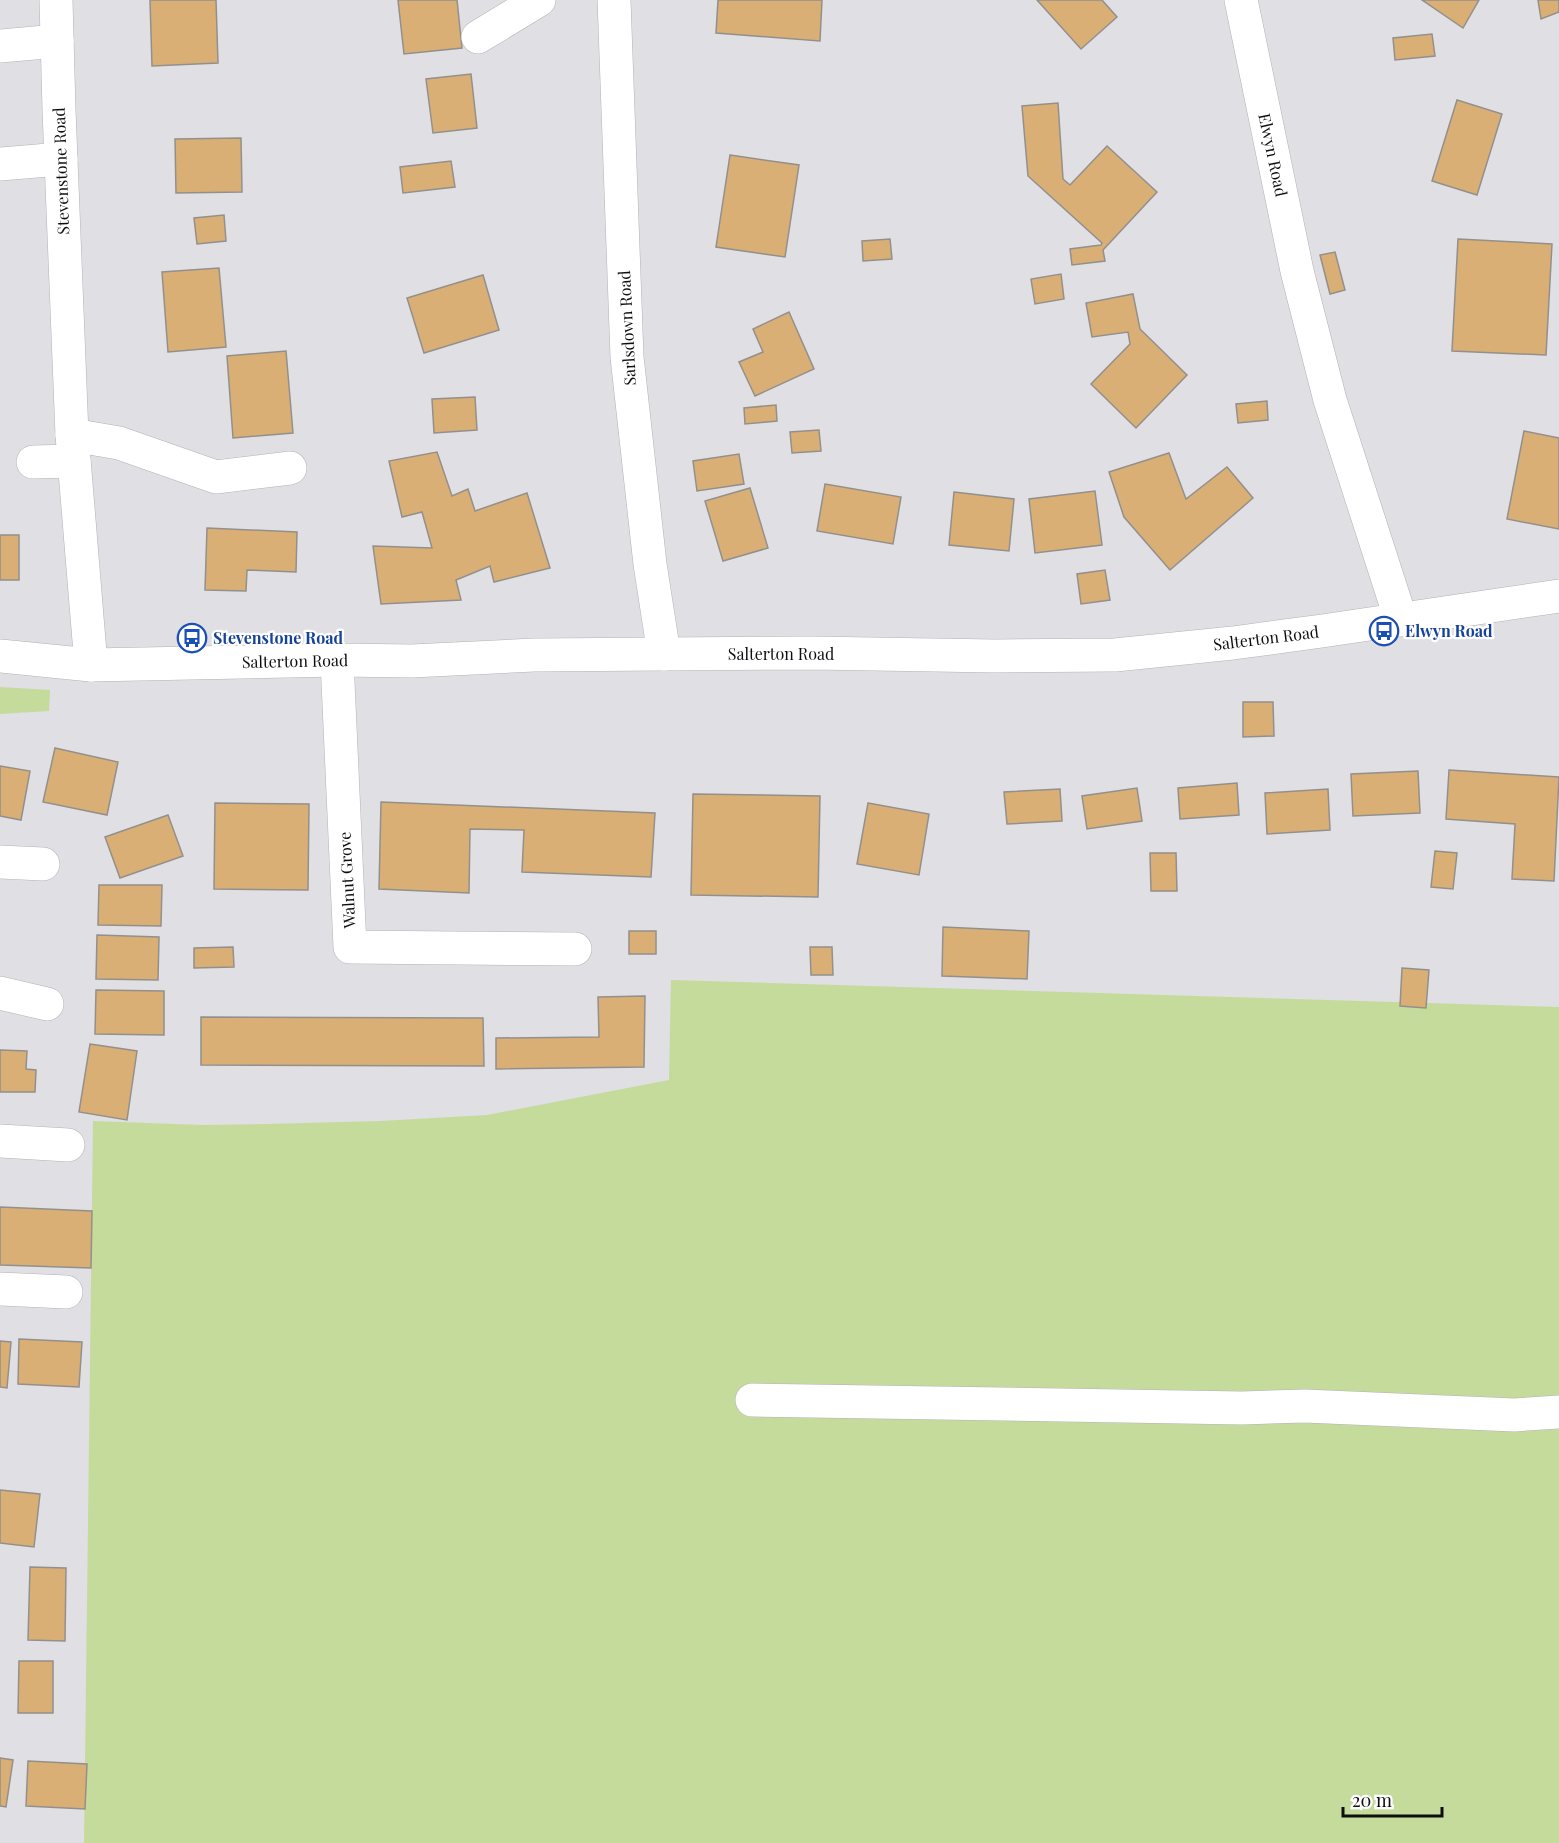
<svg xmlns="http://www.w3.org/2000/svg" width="1559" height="1843" font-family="'Playfair Display',serif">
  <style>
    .green { fill: #c5db9c }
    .building { fill: #daaf76; stroke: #93908c; stroke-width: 1.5 }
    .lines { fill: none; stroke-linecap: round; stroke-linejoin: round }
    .minor-casing { stroke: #b2b2b7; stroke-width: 34 }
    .major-casing { stroke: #b2b2b7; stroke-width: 34 }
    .minor { stroke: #fff; stroke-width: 33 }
    .major { stroke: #fff; stroke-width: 33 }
    .labels { text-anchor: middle; stroke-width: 4.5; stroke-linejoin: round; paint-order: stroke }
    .street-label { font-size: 16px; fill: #0e0e10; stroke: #fff }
    .transit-label { font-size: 16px; font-weight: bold; fill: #164399; stroke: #fff; text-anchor: start }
  </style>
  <rect width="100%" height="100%" fill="#dfdfe4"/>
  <g class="green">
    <polygon points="0,687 50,690 49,711 0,714"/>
    <polygon points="671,980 1559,1007 1559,1843 84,1843 93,1121 203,1125 266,1124 380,1121 487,1115 669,1080"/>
  </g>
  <g class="building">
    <polygon points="150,0 216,0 218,63 152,66"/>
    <polygon points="398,0 457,0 462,48 404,54"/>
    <polygon points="718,0 822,0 820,41 716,33"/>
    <polygon points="1037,0 1102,0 1117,17 1081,49"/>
    <polygon points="1422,0 1479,0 1463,28"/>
    <polygon points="1538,0 1559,0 1559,12 1541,19"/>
    <polygon points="1432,34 1435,56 1395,60 1393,38"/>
    <polygon points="471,74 477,128 433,133 426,79"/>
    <polygon points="1457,100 1502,114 1477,195 1432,181"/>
    <polygon points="1058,103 1063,179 1070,185 1107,146 1157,192 1103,250 1105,261 1072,265 1070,249 1101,245 1102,243 1028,176 1022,106"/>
    <polygon points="241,138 242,192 176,193 175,139"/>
    <polygon points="730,155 799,165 785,257 716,247"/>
    <polygon points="451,161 455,187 403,193 400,167"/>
    <polygon points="224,215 226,241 197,244 194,218"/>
    <polygon points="890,239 892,259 863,261 862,241"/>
    <polygon points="1458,239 1552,244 1546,355 1452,351"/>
    <polygon points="1335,252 1345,290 1330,294 1320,255"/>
    <polygon points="219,268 226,347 168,352 162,272"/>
    <polygon points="1061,274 1064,299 1035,304 1031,279"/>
    <polygon points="483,275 499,330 424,353 407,298"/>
    <polygon points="1133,294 1140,329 1187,375 1136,428 1091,384 1130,344 1128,332 1092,337 1086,303"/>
    <polygon points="789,312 814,369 755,396 739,362 763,352 753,329"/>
    <polygon points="286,351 293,433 233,438 227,356"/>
    <polygon points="475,397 477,430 434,433 432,399"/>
    <polygon points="1267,401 1268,420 1238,423 1236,404"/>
    <polygon points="776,405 777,421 745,424 744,408"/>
    <polygon points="819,430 821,451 792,453 790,432"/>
    <polygon points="1524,431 1559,438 1559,529 1507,519"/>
    <polygon points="437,452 452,496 468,489 475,511 527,493 550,568 494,582 490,566 456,580 461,600 381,604 373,546 432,548 422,512 402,517 389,461"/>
    <polygon points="1169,453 1186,499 1227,467 1253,498 1170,570 1124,517 1109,472"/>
    <polygon points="739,454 744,484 697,491 693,461"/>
    <polygon points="825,484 901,497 893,544 817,531"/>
    <polygon points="750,488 768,548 723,561 705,501"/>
    <polygon points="1095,491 1102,545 1035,553 1029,499"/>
    <polygon points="954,492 1014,499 1009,551 949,545"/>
    <polygon points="207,528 297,532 296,572 247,570 246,591 205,590"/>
    <rect x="0" y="535" width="19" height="45"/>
    <polygon points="1105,570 1110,600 1081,604 1077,574"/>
    <polygon points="1243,702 1273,702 1274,736 1243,737"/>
    <polygon points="55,748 118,762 107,815 43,802"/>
    <polygon points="0,766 30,771 21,820 0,816"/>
    <polygon points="1449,770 1559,777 1554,881 1512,879 1515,824 1446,819"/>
    <polygon points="1418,771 1420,813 1353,816 1351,774"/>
    <polygon points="1237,783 1239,815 1180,819 1178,788"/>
    <polygon points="1137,788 1142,821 1087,829 1082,796"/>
    <polygon points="1060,789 1062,821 1007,824 1004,792"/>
    <polygon points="1328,789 1330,830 1267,834 1265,793"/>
    <polygon points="693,794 820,796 818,897 691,895"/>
    <polygon points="381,802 655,813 651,877 522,872 524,830 470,829 469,893 379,889"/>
    <polygon points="215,803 309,804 308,890 214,889"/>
    <polygon points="868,803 929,814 919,875 857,864"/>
    <polygon points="168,815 183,856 120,878 105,837"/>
    <polygon points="1435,851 1457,853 1453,889 1431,887"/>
    <polygon points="1150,853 1176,853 1177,891 1151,891"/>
    <polygon points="99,885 162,885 161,926 98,925"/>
    <polygon points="943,927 1029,931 1027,979 942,976"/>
    <rect x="629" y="931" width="27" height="23"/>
    <polygon points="97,935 159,937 158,980 96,979"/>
    <polygon points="233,947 234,967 194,968 194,948"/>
    <polygon points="810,947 832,947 833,975 811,975"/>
    <polygon points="1402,968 1429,970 1426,1008 1400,1006"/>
    <polygon points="96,990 164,991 164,1035 95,1034"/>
    <polygon points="645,996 644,1067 496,1069 496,1038 599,1037 598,997"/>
    <polygon points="201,1017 483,1018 484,1066 201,1065"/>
    <polygon points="90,1044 137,1051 127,1120 79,1112"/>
    <polygon points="0,1050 27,1051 26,1069 36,1070 35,1092 0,1092"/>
    <polygon points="0,1207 92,1211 91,1268 0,1265"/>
    <polygon points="19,1339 82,1342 79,1387 18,1384"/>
    <polygon points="0,1341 11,1342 7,1388 0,1387"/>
    <polygon points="0,1490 40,1494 34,1547 0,1543"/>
    <polygon points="30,1567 66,1568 65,1641 28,1640"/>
    <polygon points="19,1661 53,1661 53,1713 18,1713"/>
    <polygon points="0,1758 13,1760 6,1807 0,1806"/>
    <polygon points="28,1761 87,1764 85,1809 26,1806"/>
  </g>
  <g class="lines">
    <g class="minor-casing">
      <g id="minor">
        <polyline points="56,0 59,110 72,435 91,665"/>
        <polyline points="614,0 627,357 650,564 664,654"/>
        <polyline points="1241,0 1297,271 1330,400 1401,620"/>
        <polyline points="478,37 539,0"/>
        <polyline points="0,46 57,41"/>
        <polyline points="0,164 61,159"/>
        <polyline points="72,435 119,443 216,477 290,468"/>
        <polyline points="33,462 74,461"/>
        <polyline points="337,660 350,947 575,949"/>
        <polyline points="0,862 43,864"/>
        <polyline points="0,993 47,1004"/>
        <polyline points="0,1141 68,1145"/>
        <polyline points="0,1289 66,1292"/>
        <polyline points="752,1400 1242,1408 1305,1406 1514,1415 1559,1412"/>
      </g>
    </g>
    <g class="major-casing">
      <polyline id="major" points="0,656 91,665 337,660 412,661 534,655 664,654 812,653 995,656 1115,655 1233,643 1322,631 1559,596"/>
    </g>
    <use href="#minor" class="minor"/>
    <use href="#major" class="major"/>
  </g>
  <defs>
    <g id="bus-ring" transform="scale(1.5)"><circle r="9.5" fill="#fff" stroke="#1a4fb4" stroke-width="1.5"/><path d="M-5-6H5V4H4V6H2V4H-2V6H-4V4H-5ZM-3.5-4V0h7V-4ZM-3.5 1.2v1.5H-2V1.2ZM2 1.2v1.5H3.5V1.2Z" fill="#1a4fb4"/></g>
  </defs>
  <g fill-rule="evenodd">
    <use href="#bus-ring" x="1384" y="631"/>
    <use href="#bus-ring" x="192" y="638"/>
  </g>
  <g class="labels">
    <g class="street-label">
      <text transform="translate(1273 155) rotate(78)" y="6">Elwyn Road</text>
      <text transform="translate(61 171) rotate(-92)" y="6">Stevenstone Road</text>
      <text transform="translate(627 328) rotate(-93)" y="6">Sarlsdown Road</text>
      <text transform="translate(1266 638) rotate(-7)" y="6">Salterton Road</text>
      <text x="781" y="660">Salterton Road</text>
      <text transform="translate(295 661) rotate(-1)" y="6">Salterton Road</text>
      <text transform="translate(347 880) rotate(-93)" y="6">Walnut Grove</text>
    </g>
    <g class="transit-label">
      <text x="1405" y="637">Elwyn Road</text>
      <text x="213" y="644">Stevenstone Road</text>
    </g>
  </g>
  <path d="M1343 1807v9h99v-9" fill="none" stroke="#0e0e10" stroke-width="3"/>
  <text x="1352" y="1807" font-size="18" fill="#0e0e10" stroke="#ffffff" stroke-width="4.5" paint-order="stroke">20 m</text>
</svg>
